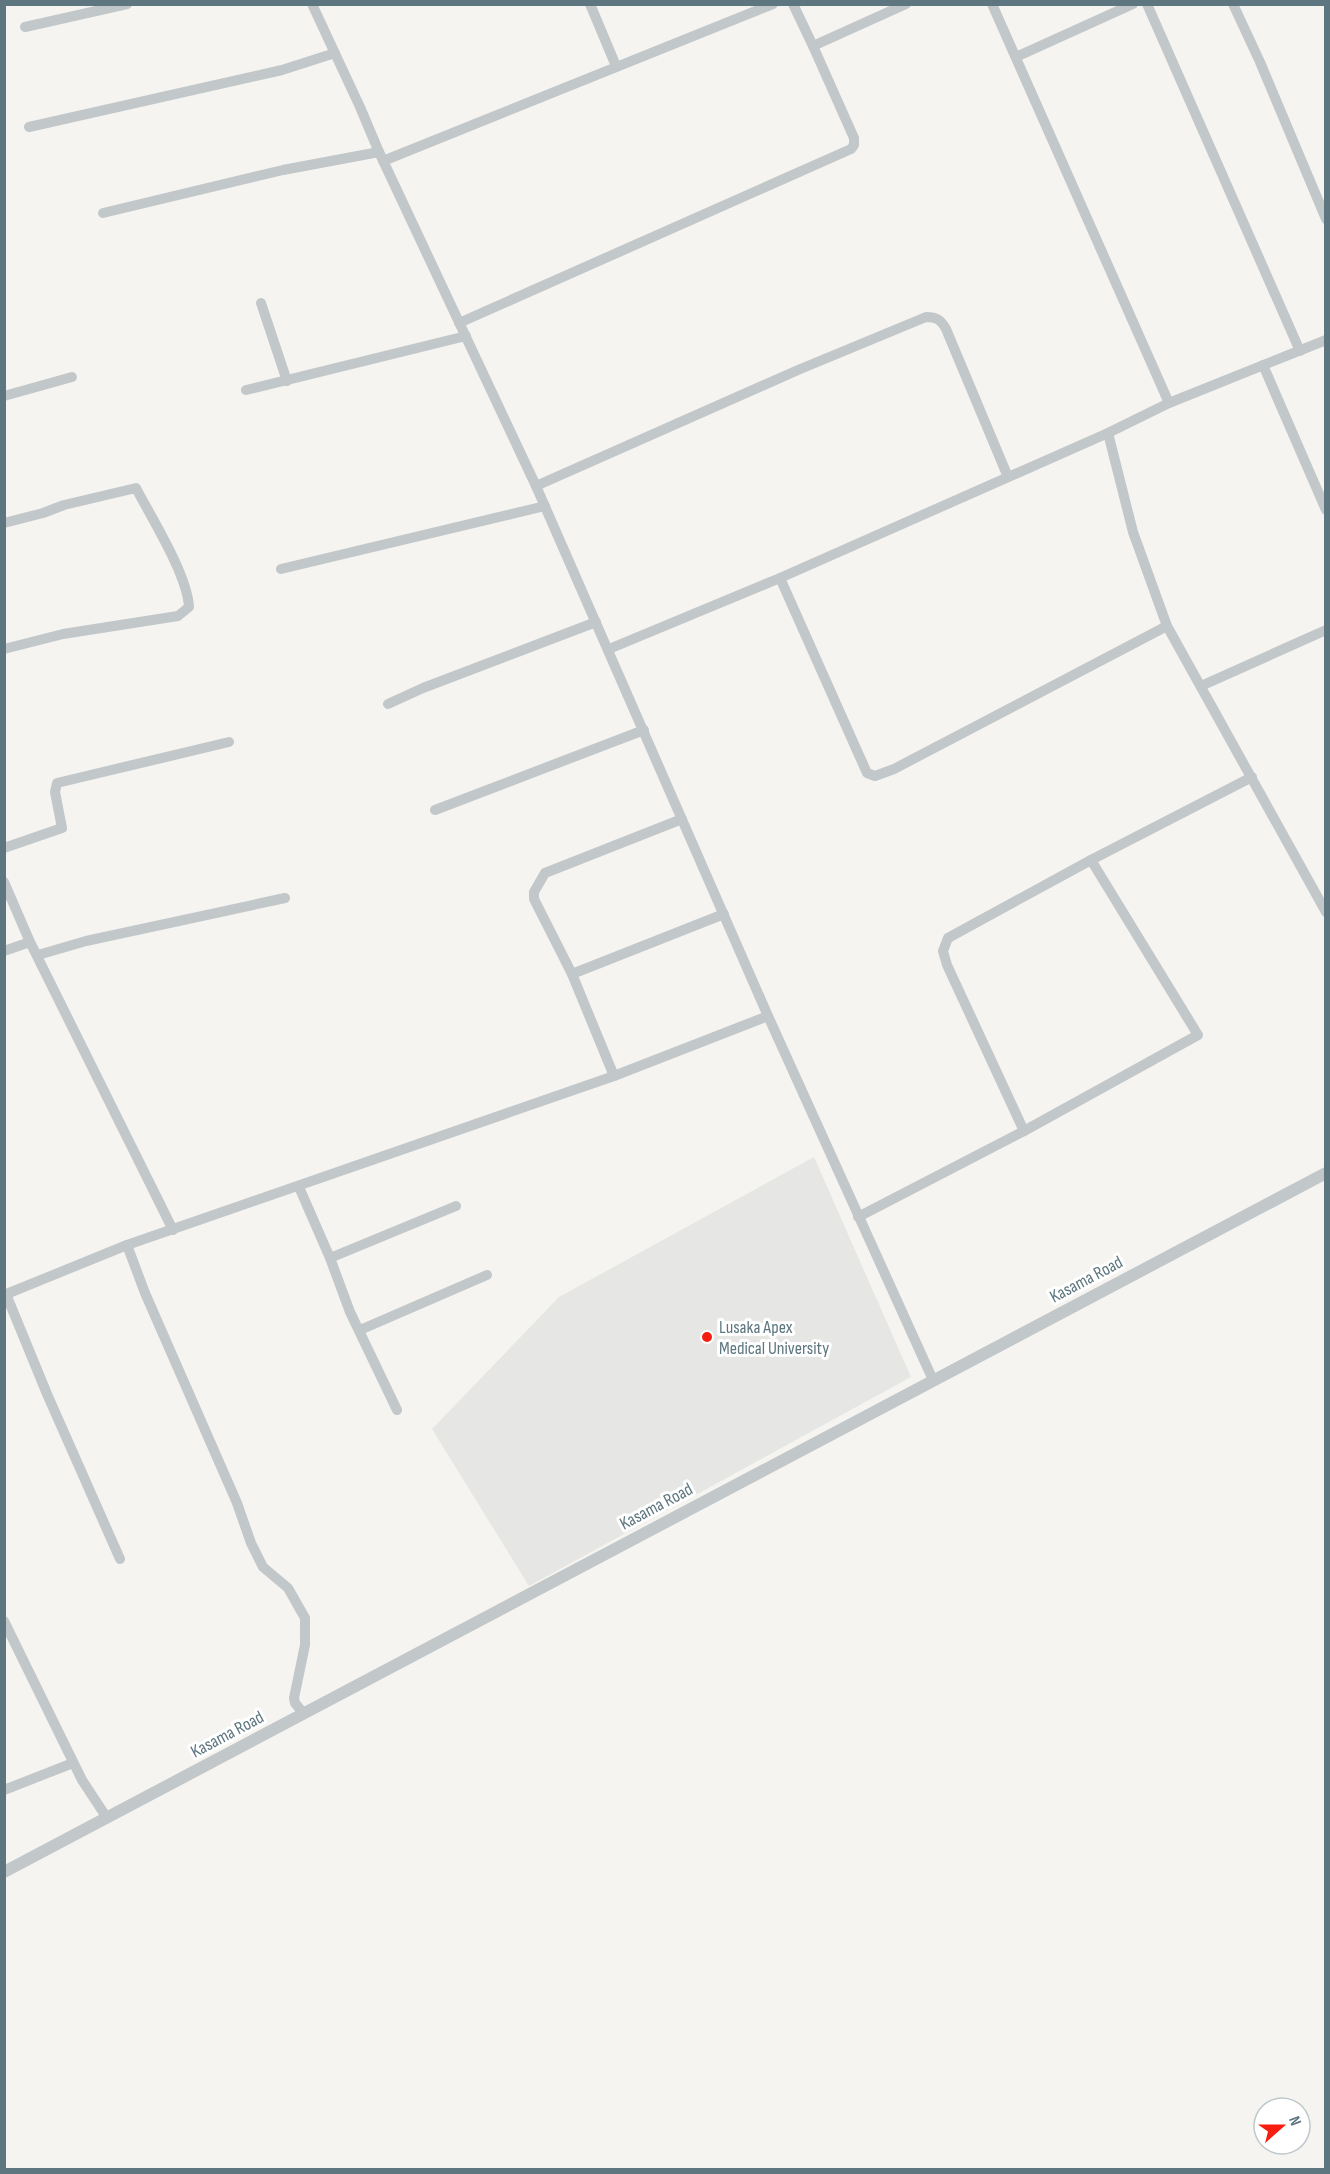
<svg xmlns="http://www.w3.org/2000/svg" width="1330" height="2174" font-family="'Sofia Sans Condensed',sans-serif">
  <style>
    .built { fill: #e6e6e4 }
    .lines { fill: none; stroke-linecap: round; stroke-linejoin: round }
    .minor { stroke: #c2c7ca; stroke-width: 10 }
    .tertiary { stroke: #c2c7ca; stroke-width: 12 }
    .poi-dot { fill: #f51e10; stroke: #fff; stroke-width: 2 }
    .labels { text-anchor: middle; stroke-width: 6; stroke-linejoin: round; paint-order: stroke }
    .street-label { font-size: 18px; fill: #5d767f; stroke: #fff }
    .poi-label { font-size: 18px; fill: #5d767f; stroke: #fff; text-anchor: start }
  </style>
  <rect width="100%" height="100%" fill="#f5f4f0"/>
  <polygon class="built" points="814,1157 911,1377 529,1586 432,1429 559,1297"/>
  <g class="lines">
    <g class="minor">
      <polyline points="312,4 360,107 379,152 536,486 768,1016 933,1380"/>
      <polyline points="590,4 616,66"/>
      <polyline points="992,4 1169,403"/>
      <polyline points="1147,4 1300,351"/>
      <polyline points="1233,4 1260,62 1326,219"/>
      <polyline points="25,27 127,4"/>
      <polyline points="813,46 906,4"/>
      <polyline points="1016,57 1133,4"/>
      <polyline points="29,127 282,70 335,53"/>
      <polyline points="383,161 773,4"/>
      <polyline points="103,213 283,170 379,152"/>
      <polyline points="261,303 287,381"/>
      <polyline points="459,323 851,149 854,145 854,138 813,46 793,4"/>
      <polyline points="1263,365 1326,510"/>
      <polyline points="246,390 466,336"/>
      <polyline points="4,396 72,377"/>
      <polyline points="1108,433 1133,532 1167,626 1326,912"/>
      <path d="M536,486L798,370L926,317C937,317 941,320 946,329L1008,477"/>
      <path d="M4,523L43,513L64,505L136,488C152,519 187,574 189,607L178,616L63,634L4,649"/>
      <polyline points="281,569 545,506"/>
      <polyline points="780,578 867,773 875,776 894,769 1167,626"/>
      <polyline points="609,649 780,578 1108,433 1169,403 1326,340"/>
      <polyline points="1201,686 1326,630"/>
      <polyline points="388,704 423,688 596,622"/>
      <polyline points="435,810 644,730"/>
      <polyline points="4,848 62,828 55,792 57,783 229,742"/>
      <polyline points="4,882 30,942 173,1230"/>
      <polyline points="4,951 30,942"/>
      <polyline points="38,955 86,941 285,898"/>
      <polyline points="572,974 724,914"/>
      <polyline points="614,1076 572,974 534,899 534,892 545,873 682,819"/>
      <polyline points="1024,1131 947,965 943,951 948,938 1091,860 1252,777"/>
      <polyline points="299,1187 330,1258 350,1312 397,1410"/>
      <polyline points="858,1217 1024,1131 1198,1035 1091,860"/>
      <polyline points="127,1245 145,1293 237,1503 251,1543 263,1567 288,1588 305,1618 305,1645 294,1698 295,1703 304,1714"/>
      <polyline points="330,1258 456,1206"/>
      <polyline points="6,1294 47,1394 120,1559"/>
      <polyline points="4,1295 127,1245 614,1076 768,1016"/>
      <polyline points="360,1330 487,1275"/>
      <polyline points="4,1621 82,1780 107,1818"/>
      <polyline points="4,1790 73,1763"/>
    </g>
    <polyline class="tertiary" points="4,1872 1326,1173"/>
  </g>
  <circle class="poi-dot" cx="707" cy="1337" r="6"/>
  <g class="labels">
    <g class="street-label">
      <text transform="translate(1086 1279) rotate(-28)" y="6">Kasama Road</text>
      <text transform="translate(656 1506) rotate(-28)" y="6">Kasama Road</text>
      <text transform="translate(227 1734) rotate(-28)" y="6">Kasama Road</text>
    </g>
    <g class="poi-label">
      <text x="719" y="1333">Lusaka Apex<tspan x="719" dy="21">Medical University</tspan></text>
    </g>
  </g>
  <rect width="1330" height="2174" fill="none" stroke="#5d767f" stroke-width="12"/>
  <g transform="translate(1282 2126) rotate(69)"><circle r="28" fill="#ffffff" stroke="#bec8cc" stroke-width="1.5"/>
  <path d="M0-4.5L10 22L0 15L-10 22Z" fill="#f51e10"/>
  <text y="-9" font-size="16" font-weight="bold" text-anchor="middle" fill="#5d767f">N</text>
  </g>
</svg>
